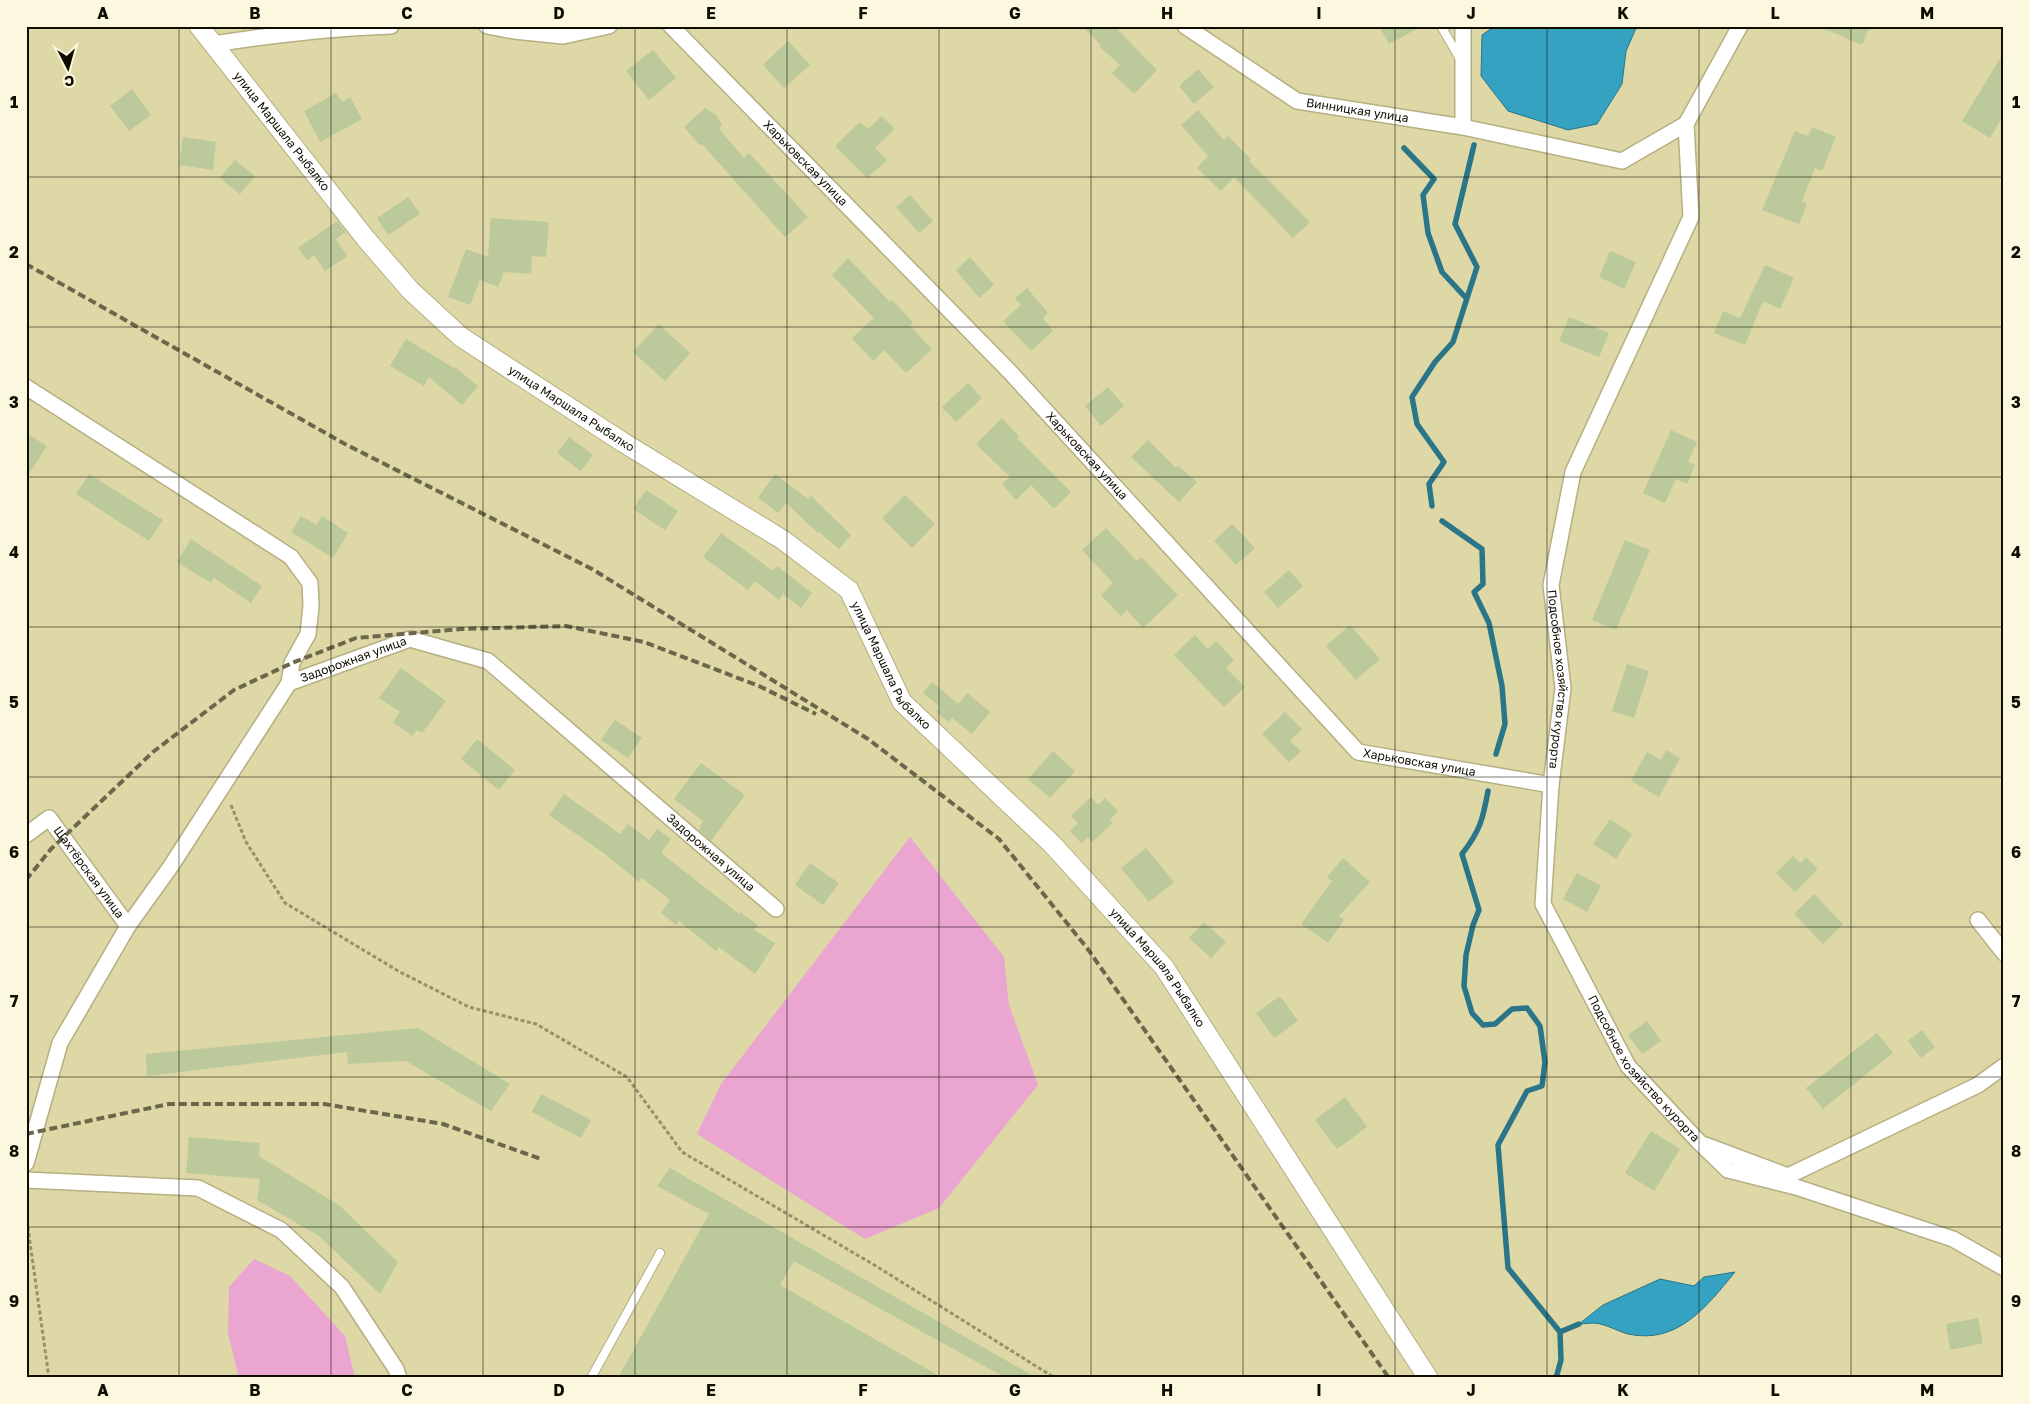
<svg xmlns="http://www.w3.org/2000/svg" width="2030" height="1404" font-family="'Golos Text',sans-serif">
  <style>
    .green { fill: #eaa5d1 }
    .water { fill: #35a2c2; stroke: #2a7588 }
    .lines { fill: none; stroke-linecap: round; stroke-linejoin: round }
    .stream { stroke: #2a7588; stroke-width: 5.5 }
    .building { fill: #bbc99b }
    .service-casing { stroke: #b6af80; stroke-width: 10 }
    .minor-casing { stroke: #b6af80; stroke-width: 18 }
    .tertiary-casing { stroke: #b6af80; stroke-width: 21 }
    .path { stroke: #96916d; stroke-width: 3; stroke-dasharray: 4 2.5; stroke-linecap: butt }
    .service { stroke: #fff; stroke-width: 8 }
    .minor { stroke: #fff; stroke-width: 15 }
    .tertiary { stroke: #fff; stroke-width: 19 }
    .rail { stroke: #6c674b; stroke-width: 4; stroke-dasharray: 8 4; stroke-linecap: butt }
    .grid { fill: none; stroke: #0f0c00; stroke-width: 1; stroke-opacity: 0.55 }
    .labels { text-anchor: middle; stroke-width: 4; stroke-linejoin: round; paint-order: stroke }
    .street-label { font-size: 12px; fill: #0f0c00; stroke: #fbf8df }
    .neatline { fill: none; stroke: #0f0c00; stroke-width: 2 }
    .grid-label { font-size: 16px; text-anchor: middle; font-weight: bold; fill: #0f0c00 }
  </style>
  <rect width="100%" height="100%" fill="#ded8a7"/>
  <g class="green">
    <polygon points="910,837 1004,957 1009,1005 1038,1085 939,1208 865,1239 697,1134 721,1084"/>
    <polygon points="254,1259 290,1276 345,1336 355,1378 239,1378 228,1334 229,1287"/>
  </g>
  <g class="water">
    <polygon points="1495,26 1637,26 1626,51 1622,84 1597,124 1568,130 1508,111 1481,76 1482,35"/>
    <path d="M1735,1272C1707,1306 1678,1345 1628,1334C1617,1331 1606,1324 1594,1323C1589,1323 1584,1324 1579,1324L1603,1305L1660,1279L1694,1286L1704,1277Z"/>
  </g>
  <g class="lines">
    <g class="stream">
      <polyline points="1404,148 1434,179 1423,195 1428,233 1442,272 1466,298"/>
      <polyline points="1432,506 1429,484 1444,462 1417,424 1412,397 1435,362 1453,342 1477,267 1455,224 1474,145"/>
      <polyline points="1442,521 1482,549 1483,584 1474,592 1489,623 1502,686 1505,724 1496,754"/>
      <path d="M1488,791C1483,819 1480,831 1462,854L1479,910L1473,925L1466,955L1464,986L1472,1013L1483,1025L1495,1024L1512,1009L1527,1008L1540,1026L1545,1062L1542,1086L1527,1091L1498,1145L1508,1268L1560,1332L1579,1324"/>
      <polyline points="1543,1378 1547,1378"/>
      <polyline points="1556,1378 1561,1360 1560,1332"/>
    </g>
  </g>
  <g class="building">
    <polygon points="1082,26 1114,26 1157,70 1134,94 1112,73 1120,65 1099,46 1101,45"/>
    <polygon points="1379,26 1422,26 1389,44"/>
    <polygon points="1818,26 1870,26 1862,45"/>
    <polygon points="788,41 810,65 784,88 763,65"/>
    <polygon points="653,50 676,78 649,100 626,71"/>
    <polygon points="2004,52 2004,114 1990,138 1962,121"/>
    <polygon points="1198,69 1214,87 1194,104 1179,86"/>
    <polygon points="132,89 151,115 129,131 110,106"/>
    <polygon points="336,93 342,102 350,97 362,119 320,142 304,111"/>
    <polygon points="705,108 716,115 722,125 719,129 744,158 749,153 808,217 785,237 702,144 700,146 684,127"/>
    <polygon points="1198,110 1224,140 1228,136 1251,159 1249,161 1310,222 1293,238 1234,177 1221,191 1197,168 1208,156 1181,125"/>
    <polygon points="882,116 895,129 875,148 887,160 867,178 835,146 860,122 868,129"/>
    <polygon points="1812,127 1836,137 1822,171 1815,168 1802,201 1807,204 1799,224 1762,210 1795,131 1808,136"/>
    <polygon points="183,137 216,142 213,170 179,165"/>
    <polygon points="235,160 255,176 240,194 220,178"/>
    <polygon points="910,195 933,221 919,233 896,207"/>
    <polygon points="408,197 420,214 388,235 377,218"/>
    <polygon points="491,218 549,222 546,257 532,256 531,274 504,272 498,287 480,280 470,305 448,297 466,249 488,257"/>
    <polygon points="337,221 346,232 336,239 347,256 325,271 314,255 307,260 298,248"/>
    <polygon points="1610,251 1636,262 1624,289 1599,277"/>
    <polygon points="970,257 994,285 979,298 956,270"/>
    <polygon points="848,258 890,302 892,300 913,322 910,326 932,349 906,373 884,350 873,361 852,338 874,318 832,275"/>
    <polygon points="1765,265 1794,278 1780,309 1763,301 1745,345 1714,333 1723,311 1740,318"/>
    <polygon points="1027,288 1048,313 1043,318 1053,331 1031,351 1003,321 1021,305 1015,298"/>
    <polygon points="1569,317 1609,333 1599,357 1559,341"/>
    <polygon points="659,324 690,353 665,381 633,352"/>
    <polygon points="406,339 454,368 455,367 478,386 462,405 429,377 424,386 390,366"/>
    <polygon points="968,383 982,398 956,422 942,407"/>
    <polygon points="1108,387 1124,406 1101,426 1085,406"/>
    <polygon points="1002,418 1019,436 1017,438 1071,492 1054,509 1031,485 1016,500 1002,484 1010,477 976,444"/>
    <polygon points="1671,430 1697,442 1688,462 1695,465 1687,484 1676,479 1665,503 1643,493"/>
    <polygon points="26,433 47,446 26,478"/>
    <polygon points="569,437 593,455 581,471 557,453"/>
    <polygon points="1148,440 1176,468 1178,466 1197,482 1179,502 1131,457"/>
    <polygon points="89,474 163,520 149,541 76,494"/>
    <polygon points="775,474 808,499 811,496 851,535 839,549 819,532 818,533 786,503 778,513 758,498"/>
    <polygon points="646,490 678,511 665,530 633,509"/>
    <polygon points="905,495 935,524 912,548 882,518"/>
    <polygon points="301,516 317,525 322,516 348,533 333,558 291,532"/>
    <polygon points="1232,524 1255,548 1236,565 1214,541"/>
    <polygon points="1106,528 1137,561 1141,557 1178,595 1143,628 1127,610 1121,616 1101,595 1113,583 1082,550"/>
    <polygon points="721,533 773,571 777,566 812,593 801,608 783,594 779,600 755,581 748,590 703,557"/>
    <polygon points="191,539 262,586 251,603 214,578 211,583 177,562"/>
    <polygon points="1625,540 1650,550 1616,630 1592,620"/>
    <polygon points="1289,570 1303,586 1278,608 1264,592"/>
    <polygon points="1350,625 1380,659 1356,680 1326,646"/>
    <polygon points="1195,635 1208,649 1216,641 1234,660 1226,668 1245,687 1224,707 1174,655"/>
    <polygon points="1627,664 1649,671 1634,718 1612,711"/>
    <polygon points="401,668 446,701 422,733 417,730 412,736 393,722 400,712 379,698"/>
    <polygon points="932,682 958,704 967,693 990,712 972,734 952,718 949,722 936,712 940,707 923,693"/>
    <polygon points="1285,712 1302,729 1290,741 1301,751 1289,762 1262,734"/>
    <polygon points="615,720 642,738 628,758 601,740"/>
    <polygon points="477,739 515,770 499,790 461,759"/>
    <polygon points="1666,750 1680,758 1659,797 1631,781 1647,752 1661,760"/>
    <polygon points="1053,751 1075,771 1050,798 1028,779"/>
    <polygon points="701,763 745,795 711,841 699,830 703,821 674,799"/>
    <polygon points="564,794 620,834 628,824 649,840 657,829 671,839 661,853 739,914 740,912 758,925 754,930 775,943 755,974 719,947 716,951 679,921 676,925 661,913 670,900 642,878 639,882 605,854 549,815"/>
    <polygon points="1091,797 1098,805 1105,798 1118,811 1110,819 1113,823 1092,842 1088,837 1081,843 1070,831 1078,823 1071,816"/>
    <polygon points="1610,819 1632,834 1616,859 1593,844"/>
    <polygon points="1146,848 1174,882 1149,902 1121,868"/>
    <polygon points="1793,856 1800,863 1806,857 1818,869 1795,892 1776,873"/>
    <polygon points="1343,858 1370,882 1339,916 1344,920 1328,943 1301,924 1332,881 1327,877"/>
    <polygon points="810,863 839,883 823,905 795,885"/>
    <polygon points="1577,873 1601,886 1587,912 1563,899"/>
    <polygon points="1814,894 1843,924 1823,944 1794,914"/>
    <polygon points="1204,922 1226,942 1211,958 1189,938"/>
    <polygon points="1280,996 1298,1021 1274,1038 1256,1013"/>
    <polygon points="1647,1021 1661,1041 1642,1054 1628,1035"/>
    <polygon points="418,1028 510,1084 491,1111 406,1061 348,1064 347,1052 147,1076 146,1054"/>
    <polygon points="1922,1030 1935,1047 1921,1058 1908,1041"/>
    <polygon points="1877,1033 1893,1053 1823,1109 1806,1088"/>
    <polygon points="541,1094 591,1120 581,1138 532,1112"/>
    <polygon points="1345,1097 1367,1127 1337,1149 1315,1120"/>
    <polygon points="1651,1131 1680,1149 1654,1191 1625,1173"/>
    <polygon points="189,1137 260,1143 259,1156 340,1206 398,1262 380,1294 319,1236 257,1200 260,1179 186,1173"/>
    <polygon points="670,1168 1037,1378 1006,1378 794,1261 780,1285 943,1378 618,1378 709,1214 657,1186"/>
    <polygon points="1978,1318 1983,1343 1950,1350 1946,1324"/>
  </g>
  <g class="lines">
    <g class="service-casing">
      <g id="service">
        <polyline points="1441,26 1460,59"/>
        <polyline points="591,1378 660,1253"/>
      </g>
    </g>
    <g class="minor-casing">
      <g id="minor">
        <polyline points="487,26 514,31 563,36 609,26"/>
        <path id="s1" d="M671,26L1010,372L1358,752L1551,785"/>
        <path id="s2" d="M1185,26L1297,101L1463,127L1622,161L1686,124"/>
        <path id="s3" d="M1740,26L1686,124L1691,217L1573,472L1551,585L1563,688L1551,785L1543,904L1628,1066L1699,1142L1728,1170L1796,1187L1953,1239L2004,1268"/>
        <path d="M213,44C272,35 331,28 391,26"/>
        <polyline points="1463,127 1463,26"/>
        <path id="s4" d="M26,387L291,557L310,583L311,606L308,634L292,663L289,683L410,639L488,661L776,909"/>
        <path id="s5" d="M26,835L49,818L128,926"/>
        <polyline points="1978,920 2004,953"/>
        <polyline points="1705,1145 1788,1176 1978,1085 2004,1066"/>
        <polyline points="26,1163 60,1043 128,926 171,866 289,683"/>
        <polyline points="26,1180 198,1188 281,1230 342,1287 396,1369 399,1378"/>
      </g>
    </g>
    <g class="tertiary-casing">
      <g id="tertiary">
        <path id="s6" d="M199,26L366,239L411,291L461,337L624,443L783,540L849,590L902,702L1052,844L1164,967L1428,1378"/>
      </g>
    </g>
    <g class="path">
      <polyline points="231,805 246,842 285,903 400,972 469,1007 536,1024 627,1077 682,1152 876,1266 1055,1378"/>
      <polyline points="26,1214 49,1378"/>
    </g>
    <use href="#service" class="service"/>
    <use href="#minor" class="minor"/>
    <use href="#tertiary" class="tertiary"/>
    <g class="rail">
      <polyline points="26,264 345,444 592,569 868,739 999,839 1087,948 1389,1378"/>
      <polyline points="26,880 51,849 153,752 234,690 292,663 356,638 461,629 566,626 644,642 759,686 816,714"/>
      <polyline points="26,1134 169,1104 324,1104 443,1124 541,1159"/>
    </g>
  </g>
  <path class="grid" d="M179,26V1378M331,26V1378M483,26V1378M635,26V1378M787,26V1378M939,26V1378M1091,26V1378M1243,26V1378M1395,26V1378M1547,26V1378M1699,26V1378M1851,26V1378M26,177H2004M26,327H2004M26,477H2004M26,627H2004M26,777H2004M26,927H2004M26,1077H2004M26,1227H2004"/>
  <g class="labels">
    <g class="street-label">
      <text dy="4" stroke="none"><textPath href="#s2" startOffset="196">Винницкая улица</textPath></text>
      <text dy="4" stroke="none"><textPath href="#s6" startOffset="134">улица Маршала Рыбалко</textPath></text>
      <text dy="4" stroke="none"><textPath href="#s1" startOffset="192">Харьковская улица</textPath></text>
      <text dy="4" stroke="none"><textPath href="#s6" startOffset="539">улица Маршала Рыбалко</textPath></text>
      <text dy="4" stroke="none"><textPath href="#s1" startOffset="598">Харьковская улица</textPath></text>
      <text dy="4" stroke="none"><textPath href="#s4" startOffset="520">Задорожная улица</textPath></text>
      <text dy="4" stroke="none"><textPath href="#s6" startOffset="958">улица Маршала Рыбалко</textPath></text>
      <text dy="4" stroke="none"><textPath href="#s3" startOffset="696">Подсобное хозяйство курорта</textPath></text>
      <text dy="4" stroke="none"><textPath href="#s1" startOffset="1062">Харьковская улица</textPath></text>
      <text dy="4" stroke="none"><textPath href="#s4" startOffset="955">Задорожная улица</textPath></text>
      <text dy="4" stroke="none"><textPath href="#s5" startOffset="96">Шахтёрская улица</textPath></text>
      <text dy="4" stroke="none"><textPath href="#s6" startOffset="1364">улица Маршала Рыбалко</textPath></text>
      <text dy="4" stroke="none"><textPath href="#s3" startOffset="1116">Подсобное хозяйство курорта</textPath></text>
    </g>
  </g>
  <rect width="2030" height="1404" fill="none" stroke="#fbf8df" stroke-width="55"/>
  <g transform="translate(68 68) rotate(174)" stroke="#fbf8df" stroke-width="4" paint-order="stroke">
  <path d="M0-4L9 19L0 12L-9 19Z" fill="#0f0c00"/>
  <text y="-8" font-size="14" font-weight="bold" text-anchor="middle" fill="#0f0c00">С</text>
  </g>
  <rect x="28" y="28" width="1974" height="1348" class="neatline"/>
  <g class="grid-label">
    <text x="103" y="19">A</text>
    <text x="255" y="19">B</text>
    <text x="407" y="19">C</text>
    <text x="559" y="19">D</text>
    <text x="711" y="19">E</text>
    <text x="863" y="19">F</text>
    <text x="1015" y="19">G</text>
    <text x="1167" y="19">H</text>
    <text x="1319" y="19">I</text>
    <text x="1471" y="19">J</text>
    <text x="1623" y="19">K</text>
    <text x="1775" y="19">L</text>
    <text x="1927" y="19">M</text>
    <text x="14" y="108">1</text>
    <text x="2016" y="108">1</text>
    <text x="14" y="258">2</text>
    <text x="2016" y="258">2</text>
    <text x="14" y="408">3</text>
    <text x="2016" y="408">3</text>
    <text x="14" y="558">4</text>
    <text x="2016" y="558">4</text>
    <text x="14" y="708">5</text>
    <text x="2016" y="708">5</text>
    <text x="14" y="858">6</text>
    <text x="2016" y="858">6</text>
    <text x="14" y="1007">7</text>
    <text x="2016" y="1007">7</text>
    <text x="14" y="1157">8</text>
    <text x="2016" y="1157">8</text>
    <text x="14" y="1307">9</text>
    <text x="2016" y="1307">9</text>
    <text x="103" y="1396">A</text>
    <text x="255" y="1396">B</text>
    <text x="407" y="1396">C</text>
    <text x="559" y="1396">D</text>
    <text x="711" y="1396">E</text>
    <text x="863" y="1396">F</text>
    <text x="1015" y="1396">G</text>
    <text x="1167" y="1396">H</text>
    <text x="1319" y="1396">I</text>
    <text x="1471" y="1396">J</text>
    <text x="1623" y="1396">K</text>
    <text x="1775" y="1396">L</text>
    <text x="1927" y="1396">M</text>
  </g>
</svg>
